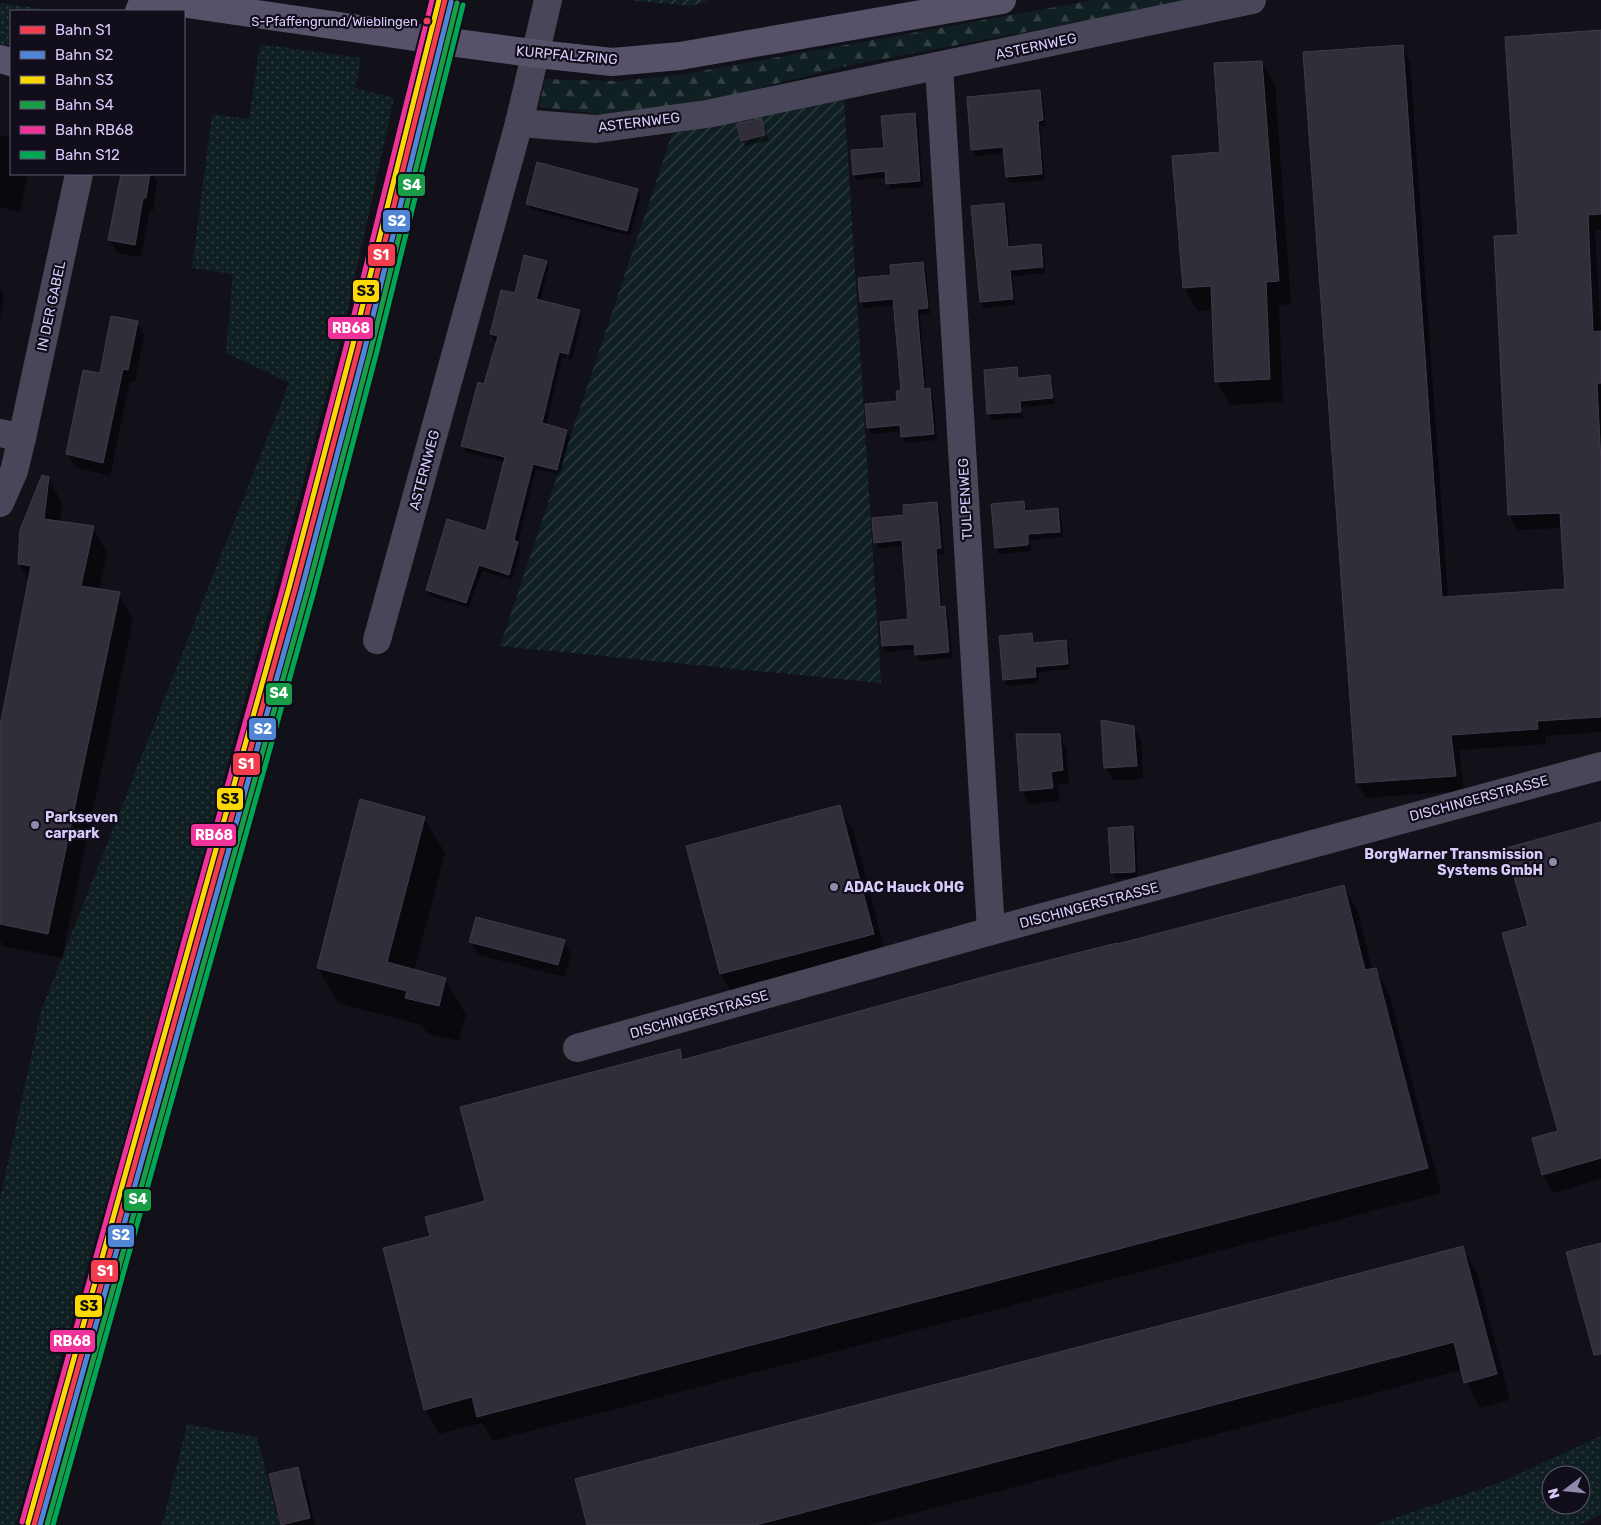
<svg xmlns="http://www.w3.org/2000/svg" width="1601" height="1525" font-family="Rubik,sans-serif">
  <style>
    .grass { fill: url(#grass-dots); fill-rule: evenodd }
    .forest { fill: url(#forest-firs) }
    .garden { fill: url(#garden-furrows) }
    .shadow { fill: #0007 }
    .building { fill: #312e3a; stroke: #403a4b }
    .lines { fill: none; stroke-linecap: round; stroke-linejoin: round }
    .minor { stroke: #484658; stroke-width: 28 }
    .secondary { stroke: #57526a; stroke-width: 28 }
    .secondary-bridge { stroke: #57526a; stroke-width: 28 }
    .rail-1-casing { stroke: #110d1b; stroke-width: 9 }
    .rail-2-casing { stroke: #110d1b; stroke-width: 9 }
    .rail-3-casing { stroke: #110d1b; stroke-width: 9 }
    .rail-4-casing { stroke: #110d1b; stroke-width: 9 }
    .rail-5-casing { stroke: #110d1b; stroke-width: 9 }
    .rail-6-casing { stroke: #110d1b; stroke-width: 9 }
    .rail-1 { stroke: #f33d4f; stroke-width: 5 }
    .rail-2 { stroke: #5085d6; stroke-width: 5 }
    .rail-3 { stroke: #fcd804; stroke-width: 5 }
    .rail-4 { stroke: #1a9d47; stroke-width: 5 }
    .rail-5 { stroke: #ef339a; stroke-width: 5 }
    .rail-6 { stroke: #00a651; stroke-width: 5 }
    .bus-dot { fill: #f24062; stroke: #110d1b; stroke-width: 2 }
    .poi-dot { fill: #928aab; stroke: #110d1b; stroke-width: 2 }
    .labels { text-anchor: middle; stroke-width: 4.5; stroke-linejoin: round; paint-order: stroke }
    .bus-label { font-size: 13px; fill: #d7cbfa; stroke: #110d1b; text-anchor: end }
    .street-label { font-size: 14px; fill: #d7cbfa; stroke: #110d1b }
    .poi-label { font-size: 14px; font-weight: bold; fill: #d7cbfa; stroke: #110d1b; text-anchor: start }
    .line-badge { stroke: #110d1b; stroke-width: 2 }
    .badge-label { font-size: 14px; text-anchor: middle; font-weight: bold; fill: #fff }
    .pale-badge-label { font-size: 14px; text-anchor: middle; font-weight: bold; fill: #111 }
  </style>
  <defs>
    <pattern id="grass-dots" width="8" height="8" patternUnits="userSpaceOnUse" patternTransform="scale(1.25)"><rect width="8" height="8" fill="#102022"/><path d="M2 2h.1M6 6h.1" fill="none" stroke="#323f43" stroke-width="1.8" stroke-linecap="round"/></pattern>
    <pattern id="forest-firs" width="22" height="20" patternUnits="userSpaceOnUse" patternTransform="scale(1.25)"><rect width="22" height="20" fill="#102022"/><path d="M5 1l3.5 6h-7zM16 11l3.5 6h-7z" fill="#323f43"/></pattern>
    <pattern id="garden-furrows" width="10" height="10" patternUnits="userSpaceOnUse" patternTransform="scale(1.25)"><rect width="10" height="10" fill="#102022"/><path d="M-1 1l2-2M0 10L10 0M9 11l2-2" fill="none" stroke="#323f43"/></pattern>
  </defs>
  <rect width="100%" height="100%" fill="#121018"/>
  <g class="grass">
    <polygon points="0,3 57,11 11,11 11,46 0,44"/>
    <polygon points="260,44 361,58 356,88 394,98 342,337 332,375 152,1045 73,1316 16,1525 0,1525 0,1199 41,1011 289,383 226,353 233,274 192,268 212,114 249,119"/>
    <polygon points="187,1424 257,1437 280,1525 162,1525"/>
    <path d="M1601,1436V1514L1580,1525H1374L1502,1482ZM1551,1475H1581V1505H1551Z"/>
  </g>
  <polygon class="forest" points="1094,0 1207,0 1077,22 842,67 728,96 635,112 608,115 539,107 545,79 617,81 679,75"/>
  <g class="garden">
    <polygon points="627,0 710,0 691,6"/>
    <polygon points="844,96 881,683 500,646 672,134"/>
  </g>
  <g class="shadow">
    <polygon points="1601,31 1601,230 1595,230 1601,333 1601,732 1545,736 1546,744 1459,750 1464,791 1366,798 1357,783 1402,46 1410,61 1448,598 1567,590 1562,528 1518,530 1509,515 1519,236"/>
    <polygon points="1262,62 1275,85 1291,304 1279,305 1283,402 1230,405 1216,381 1213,310 1198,311 1184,288 1174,157 1221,153"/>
    <polygon points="1039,92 1043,98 1045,126 1040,126 1045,180 1010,183 1007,177 1005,153 976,156 973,150"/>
    <polygon points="914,114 918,120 923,187 891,189 888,183 887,177 857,180 854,174 885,149"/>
    <polygon points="761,120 765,126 768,141 745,146 742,140"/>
    <polygon points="0,135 11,138 11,174 28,174 20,212 0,207"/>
    <polygon points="122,174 152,174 157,183 153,211 150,210 141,257 117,253 110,240"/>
    <polygon points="637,190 641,196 630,236 531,209 528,203"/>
    <polygon points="1003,204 1007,210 1010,248 1040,245 1044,251 1045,273 1013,276 1015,305 984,308 981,302"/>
    <polygon points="546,262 549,268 540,301 579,311 582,317 572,359 569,359 580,314 577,314 566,358 562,357 546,426 566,431 570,437 560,475 536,469 518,543 521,549 512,580 482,571 469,608 430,596 427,590 487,532 505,462 466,452 463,445 485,385 498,341 494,340 491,334 516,295"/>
    <polygon points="923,263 926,269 930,314 920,315 926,390 930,389 933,395 937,440 906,443 902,437 902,431 872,434 868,428 866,405 899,402 902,392 895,305 865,308 861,302 892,276"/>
    <polygon points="0,288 4,296 0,320"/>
    <polygon points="137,322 144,335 135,382 130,381 110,476 75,467 68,454 101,375"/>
    <polygon points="1016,369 1020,379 1050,376 1053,382 1055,404 1022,407 1023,418 992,420 989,414"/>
    <polygon points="48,478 62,503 60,522 93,528 107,553 99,590 119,594 133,619 62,958 3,946 0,940 0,733 29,581 19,564"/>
    <polygon points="1024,502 1028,512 1057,509 1061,515 1063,537 1030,540 1031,551 999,554 996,548"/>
    <polygon points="936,504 940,510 944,554 938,555 942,608 944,607 948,613 952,658 920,661 917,655 916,649 886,652 883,646 881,623 909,621 904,546 879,548 875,542 906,516"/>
    <polygon points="1031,634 1035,644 1065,642 1069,648 1070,669 1038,672 1039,683 1007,686 1004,680 1000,637"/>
    <polygon points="1133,727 1141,740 1143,779 1113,780 1106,767"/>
    <polygon points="1018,735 1059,735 1066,748 1069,783 1058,784 1060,801 1029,804 1022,791"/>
    <polygon points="839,807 854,832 887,960 736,1000 721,974"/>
    <polygon points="424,818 445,853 414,971 445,979 466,1015 459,1041 427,1033 422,1025 338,1003 318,968"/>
    <polygon points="1601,823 1601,1179 1553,1193 1543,1174 1559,1132 1529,927"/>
    <polygon points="1132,828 1136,834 1138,878 1116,879 1112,873"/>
    <polygon points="1343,886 1358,911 1372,970 1375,969 1389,994 1441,1193 493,1441 482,1423 439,1434 425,1409 432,1237 486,1202 679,1051 684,1060"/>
    <polygon points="564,941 571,954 565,977 478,955 471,942"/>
    <polygon points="1462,1247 1477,1273 1510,1400 1480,1408 1466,1382 1462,1370 869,1525 588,1525"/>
    <polygon points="297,1469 305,1481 315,1525 282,1525 270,1475"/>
  </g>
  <g class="building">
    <polygon points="1601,30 1601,214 1588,215 1593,332 1601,331 1601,383 1597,384 1601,462 1601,717 1537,721 1538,729 1451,735 1456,776 1356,783 1303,52 1403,45 1442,597 1565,589 1560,513 1508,515 1494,236 1518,235 1505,37"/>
    <polygon points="1262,61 1279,281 1266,282 1270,379 1215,382 1211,286 1183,288 1172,156 1220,152 1214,63"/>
    <polygon points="1040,90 1043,120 1038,121 1042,174 1006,177 1003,147 971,150 967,97"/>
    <polygon points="915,113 920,181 886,184 885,171 853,175 851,150 884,148 881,116"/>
    <polygon points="762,118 765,135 741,141 737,124"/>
    <polygon points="537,162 638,189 627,231 526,204"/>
    <polygon points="121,174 150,174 146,198 143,198 135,245 108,240"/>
    <polygon points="1004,203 1008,247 1041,244 1043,267 1010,270 1013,299 980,302 971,206"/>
    <polygon points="524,255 547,261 536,299 580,310 568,354 559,352 542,423 567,430 557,470 533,464 514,540 518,542 509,575 479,565 466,603 426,590 447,519 486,531 505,457 461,446 478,382 484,384 498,336 490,334 501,290 515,293"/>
    <polygon points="923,262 928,308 917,309 924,389 930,388 934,434 901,437 900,425 867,428 865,404 897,401 896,391 901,391 893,299 860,302 858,278 891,275 890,265"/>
    <polygon points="111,316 138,321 128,370 123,369 103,463 66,454 83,370 100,373"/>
    <polygon points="1017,367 1018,378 1050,375 1053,398 1020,401 1021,412 987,414 984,370"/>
    <polygon points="42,475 49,477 44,519 94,526 81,586 120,592 48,934 0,924 0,726 31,566 18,564 20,530"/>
    <polygon points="1024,501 1025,511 1058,508 1060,532 1028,534 1028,545 995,548 991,504"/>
    <polygon points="937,502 941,548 936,549 940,607 945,606 949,652 915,655 914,644 882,646 880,622 908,619 902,540 874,543 872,518 904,515 903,505"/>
    <polygon points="1032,633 1033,643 1066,640 1068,664 1035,667 1036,677 1003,680 999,636"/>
    <polygon points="1101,720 1134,726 1137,766 1104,768"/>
    <polygon points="1016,734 1060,734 1063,770 1051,772 1053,788 1020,791"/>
    <polygon points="360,799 425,817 387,962 446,978 439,1006 405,998 407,991 317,968"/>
    <polygon points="840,805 874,934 720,974 686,846"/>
    <polygon points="1601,822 1601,1158 1542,1175 1532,1138 1558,1131 1502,933 1528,926 1506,848"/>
    <polygon points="1133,826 1135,872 1111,873 1108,828"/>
    <polygon points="1344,885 1365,970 1376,968 1428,1168 477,1417 472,1397 424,1410 383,1248 430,1236 425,1217 485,1201 460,1107 680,1049 682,1060 994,974 1117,943 1117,944"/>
    <polygon points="476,917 565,940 558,965 469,942"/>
    <polygon points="1601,1243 1601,1354 1594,1355 1566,1252"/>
    <polygon points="1463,1246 1497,1374 1464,1383 1454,1342 756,1525 587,1525 575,1479"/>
    <polygon points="298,1467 310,1518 281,1525 269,1474"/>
  </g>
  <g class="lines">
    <g class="minor">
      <polyline points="939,66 991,931"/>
      <polyline points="519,123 596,129 707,114 1252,0"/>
      <polyline points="0,433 22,438"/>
      <polyline points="0,503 14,471 22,438 79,174"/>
      <polyline points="377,640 519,123 548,0"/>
      <polyline points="577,1048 991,931 1601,766"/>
    </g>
    <g class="secondary">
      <polyline points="160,0 442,41"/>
      <polyline points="139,11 144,0"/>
      <polyline points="547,55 612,62 680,56 1002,0"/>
      <polyline points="0,59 11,62"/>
    </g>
    <polyline class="secondary-bridge" points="442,41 547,55"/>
    <g class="rail-1-casing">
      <polyline id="rail-1" points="34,1525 296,586 358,350 445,0"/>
    </g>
    <g class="rail-2-casing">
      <polyline id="rail-2" points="40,1525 302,588 364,352 451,2"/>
    </g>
    <g class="rail-3-casing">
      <polyline id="rail-3" points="28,1523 290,584 352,348 439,0"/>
    </g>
    <g class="rail-4-casing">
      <polyline id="rail-4" points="47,1525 308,589 370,353 457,3"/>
    </g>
    <g class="rail-5-casing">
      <polyline id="rail-5" points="22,1522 284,583 346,347 432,0"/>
    </g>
    <g class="rail-6-casing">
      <polyline id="rail-6" points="53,1525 314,591 376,355 463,5"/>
    </g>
    <use href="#rail-1" class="rail-1"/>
    <use href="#rail-2" class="rail-2"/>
    <use href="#rail-3" class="rail-3"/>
    <use href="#rail-4" class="rail-4"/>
    <use href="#rail-5" class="rail-5"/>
    <use href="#rail-6" class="rail-6"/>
  </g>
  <circle class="bus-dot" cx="427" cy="21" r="4.5"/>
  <g class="poi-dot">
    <circle cx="35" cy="825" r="5"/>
    <circle cx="1553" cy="862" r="5"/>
    <circle cx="834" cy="887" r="5"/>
  </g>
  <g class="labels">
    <g class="bus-label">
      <text x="418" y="26">S-Pfaffengrund/Wieblingen</text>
    </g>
    <g class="street-label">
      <text transform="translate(1036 46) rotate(-12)" y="5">ASTERNWEG</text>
      <text transform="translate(567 55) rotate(5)" y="5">KURPFALZRING</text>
      <text transform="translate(639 122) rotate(-7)" y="5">ASTERNWEG</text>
      <text transform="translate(51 306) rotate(-78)" y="5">IN DER GABEL</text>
      <text transform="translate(424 470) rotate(-75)" y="5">ASTERNWEG</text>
      <text transform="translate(965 499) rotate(-93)" y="5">TULPENWEG</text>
      <text transform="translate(1479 798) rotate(-15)" y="5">DISCHINGERSTRASSE</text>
      <text transform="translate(1089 905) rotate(-15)" y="5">DISCHINGERSTRASSE</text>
      <text transform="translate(699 1014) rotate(-16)" y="5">DISCHINGERSTRASSE</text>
    </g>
    <g class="poi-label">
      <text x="45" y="822">Parkseven<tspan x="45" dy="16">carpark</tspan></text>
      <text x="1543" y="859" text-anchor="end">BorgWarner Transmission<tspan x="1543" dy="16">Systems GmbH</tspan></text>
      <text x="844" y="892">ADAC Hauck OHG</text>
    </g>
  </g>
  <g class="line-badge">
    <rect x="397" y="173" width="29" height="24" rx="5" fill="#1a9d47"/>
    <rect x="382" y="209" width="29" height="24" rx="5" fill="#5085d6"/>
    <rect x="367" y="243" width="29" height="24" rx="5" fill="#f33d4f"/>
    <rect x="352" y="279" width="28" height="24" rx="5" fill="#fcd804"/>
    <rect x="327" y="316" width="47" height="24" rx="5" fill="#ef339a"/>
    <rect x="265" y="682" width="28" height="24" rx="5" fill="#1a9d47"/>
    <rect x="248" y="717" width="29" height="24" rx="5" fill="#5085d6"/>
    <rect x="232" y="752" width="29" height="24" rx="5" fill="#f33d4f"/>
    <rect x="216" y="787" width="28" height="24" rx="5" fill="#fcd804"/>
    <rect x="190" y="823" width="47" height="24" rx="5" fill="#ef339a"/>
    <rect x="123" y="1188" width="29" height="24" rx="5" fill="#1a9d47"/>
    <rect x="107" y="1224" width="28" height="24" rx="5" fill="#5085d6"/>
    <rect x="90" y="1259" width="29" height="24" rx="5" fill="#f33d4f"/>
    <rect x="74" y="1294" width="29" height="24" rx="5" fill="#fcd804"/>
    <rect x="49" y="1329" width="47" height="24" rx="5" fill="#ef339a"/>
  </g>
  <g class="badge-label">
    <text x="412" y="190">S4</text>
    <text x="397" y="226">S2</text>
    <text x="381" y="260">S1</text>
    <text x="351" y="333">RB68</text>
    <text x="279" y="698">S4</text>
    <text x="263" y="734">S2</text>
    <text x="246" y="769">S1</text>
    <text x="214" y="840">RB68</text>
    <text x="138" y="1204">S4</text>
    <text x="121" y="1240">S2</text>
    <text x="105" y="1276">S1</text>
    <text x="72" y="1346">RB68</text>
  </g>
  <g class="pale-badge-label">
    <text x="366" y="296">S3</text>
    <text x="230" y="804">S3</text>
    <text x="89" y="1311">S3</text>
  </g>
  <rect x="10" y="10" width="175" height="165" fill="#110d1b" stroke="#605974"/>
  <rect x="20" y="26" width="25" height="8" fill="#f33d4f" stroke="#605974"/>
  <text x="55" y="35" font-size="15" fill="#d7cbfa">Bahn S1</text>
  <rect x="20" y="51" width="25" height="8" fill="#5085d6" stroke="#605974"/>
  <text x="55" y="60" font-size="15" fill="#d7cbfa">Bahn S2</text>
  <rect x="20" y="76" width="25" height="8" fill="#fcd804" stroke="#605974"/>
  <text x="55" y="85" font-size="15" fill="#d7cbfa">Bahn S3</text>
  <rect x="20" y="101" width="25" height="8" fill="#1a9d47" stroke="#605974"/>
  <text x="55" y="110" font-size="15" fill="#d7cbfa">Bahn S4</text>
  <rect x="20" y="126" width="25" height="8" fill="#ef339a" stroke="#605974"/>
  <text x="55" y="135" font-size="15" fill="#d7cbfa">Bahn RB68</text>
  <rect x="20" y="151" width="25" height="8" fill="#00a651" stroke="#605974"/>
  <text x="55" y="160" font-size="15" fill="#d7cbfa">Bahn S12</text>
  <g transform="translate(1566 1490) rotate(254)"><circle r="24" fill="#110d1b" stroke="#605974"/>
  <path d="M0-4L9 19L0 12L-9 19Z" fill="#928aab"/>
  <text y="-8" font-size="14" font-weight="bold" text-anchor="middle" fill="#d7cbfa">N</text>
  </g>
</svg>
